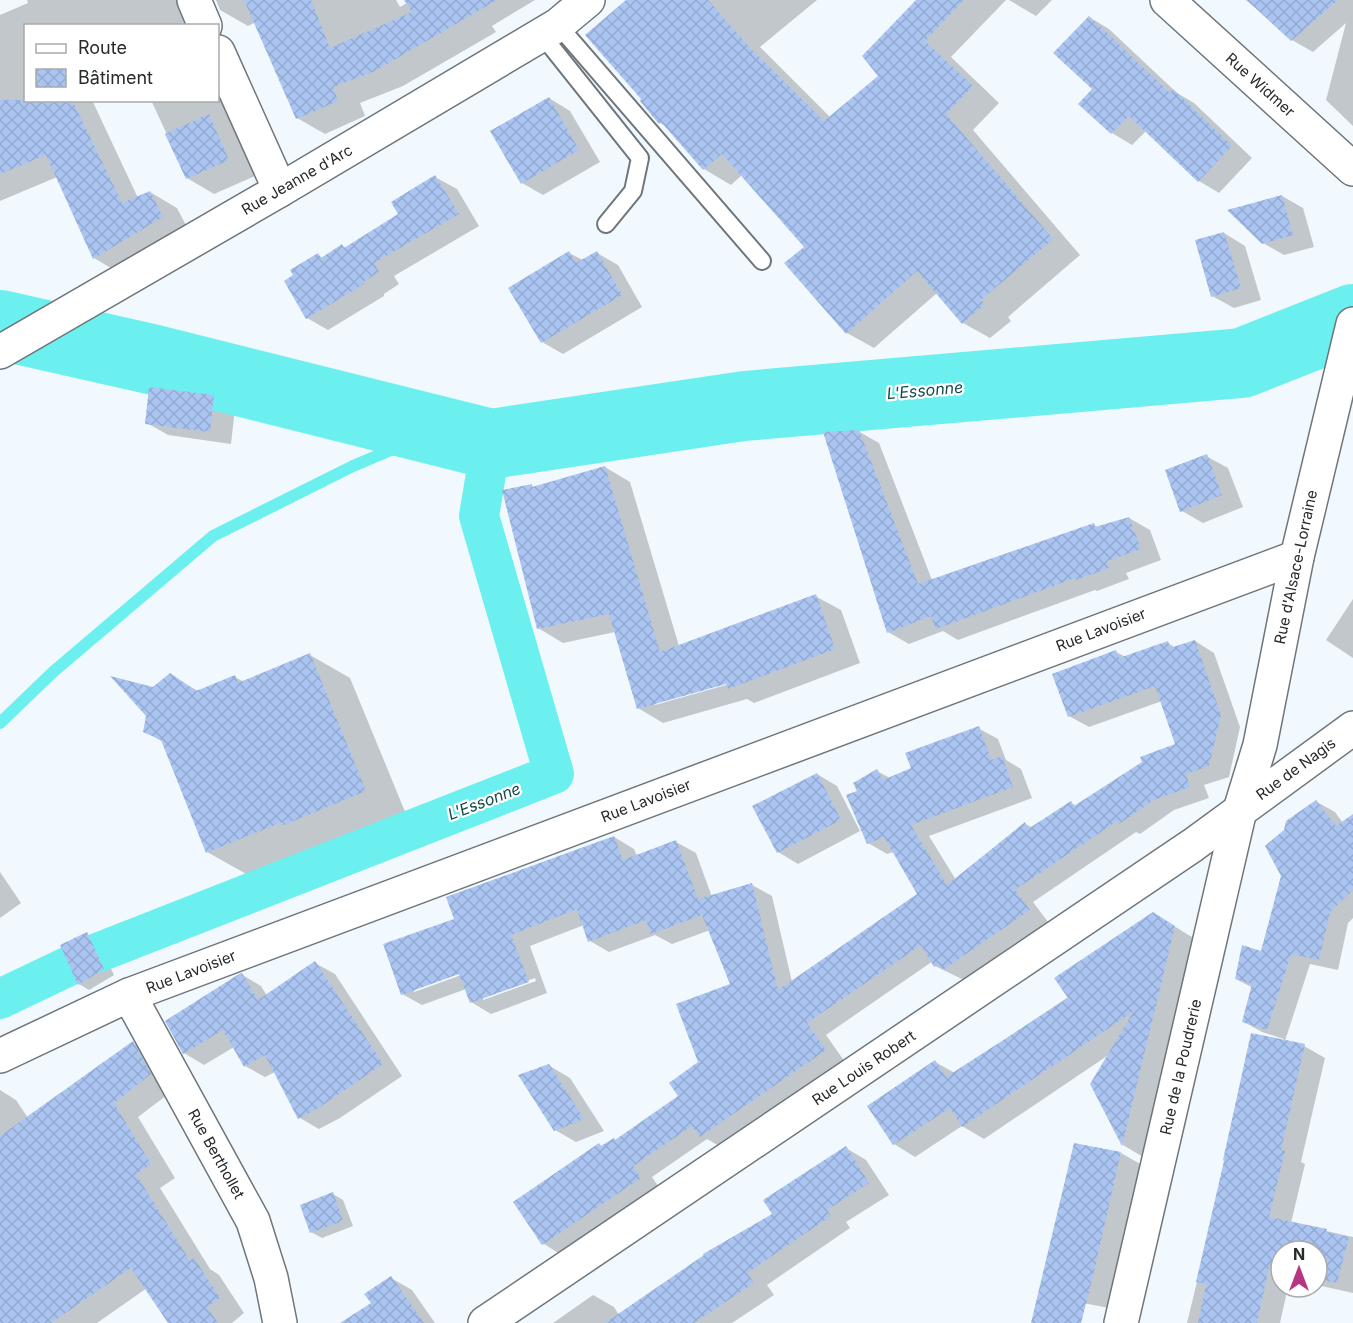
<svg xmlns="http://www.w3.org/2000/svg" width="1353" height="1323" font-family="Inter,sans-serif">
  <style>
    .shadow { fill: #0003; fill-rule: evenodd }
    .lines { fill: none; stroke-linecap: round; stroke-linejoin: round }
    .stream { stroke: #6cf0ef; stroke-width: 12 }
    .canal { stroke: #6cf0ef; stroke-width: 40 }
    .river { stroke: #6cf0ef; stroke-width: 70 }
    .building { fill: url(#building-cross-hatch) }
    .service-casing { stroke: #6e767c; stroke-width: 20 }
    .minor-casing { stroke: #6e767c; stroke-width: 36 }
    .tertiary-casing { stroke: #6e767c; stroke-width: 36 }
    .service { stroke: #fff; stroke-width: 16 }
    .minor { stroke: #fff; stroke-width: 33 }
    .tertiary { stroke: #fff; stroke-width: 33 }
    .labels { text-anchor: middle; stroke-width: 4.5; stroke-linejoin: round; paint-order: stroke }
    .street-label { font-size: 15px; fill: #262a2c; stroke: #fff }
    .water-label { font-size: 16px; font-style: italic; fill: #104b4b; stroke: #fff }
  </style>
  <defs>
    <pattern id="building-cross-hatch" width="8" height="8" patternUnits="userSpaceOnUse" patternTransform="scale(1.5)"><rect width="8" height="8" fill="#abc5f2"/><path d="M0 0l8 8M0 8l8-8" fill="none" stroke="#93a9d0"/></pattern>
  </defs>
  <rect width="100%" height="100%" fill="#f2f9fe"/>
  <g class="shadow">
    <polygon points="27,0 212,0 204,26 26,26 26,100 92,100 138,198 150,192 177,208 190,233 121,274 94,258 57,177 0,201 0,15 28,3"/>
    <polygon points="216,0 396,0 400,7 412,0 535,0 492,26 496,32 403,86 360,103 365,116 325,134 297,118 256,22 248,26 220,10"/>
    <polygon points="628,0 817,0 760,47 830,117 880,76 918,0 1006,0 951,57 999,103 973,130 1080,255 1008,317 1011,321 990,338 963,323 937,293 874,348 847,333 806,247 742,175 731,185 704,169 668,127 660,123"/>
    <polygon points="1009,0 1052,0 1036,16"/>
    <polygon points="1246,0 1353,0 1353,126 1326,100 1346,23 1313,52 1292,40"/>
    <polygon points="1089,17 1109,29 1177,93 1194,103 1252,158 1219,193 1199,181 1147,130 1132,145 1112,133 1080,104 1094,89"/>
    <polygon points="218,89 255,176 214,194 187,178 151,100 218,100"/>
    <polygon points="549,98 570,111 600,162 543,195 522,183"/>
    <polygon points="435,177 457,189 479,226 394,276 399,284 384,294 384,296 328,330 307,318 318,255 323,258 342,246 346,248 400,214"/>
    <polygon points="1282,196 1303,208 1314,247 1284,255 1263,243"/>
    <polygon points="1224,233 1245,246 1261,300 1234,308 1212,296"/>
    <polygon points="569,253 583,260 597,253 618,265 642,307 563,354 542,342"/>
    <polygon points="213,396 235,408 231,444 168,435 147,423"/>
    <polygon points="858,431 879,443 932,580 1094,525 1099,528 1129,518 1150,530 1161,560 1126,573 1129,579 1097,591 1095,590 958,640 943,631 909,644 888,632"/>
    <polygon points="1206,456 1228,468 1243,507 1203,523 1182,511"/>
    <path d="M605,467L630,482L679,646L815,596L841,610L860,663L754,703L747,699L663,723L638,708L615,632L563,643L538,628L531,485L535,488ZM732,680L733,683L655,705V702Z"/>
    <polygon points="1353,599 1353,658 1326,640"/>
    <path d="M1195,641L1214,653L1240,727L1229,777L1204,785L1209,798L1174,810L1140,834L1136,832L1033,902L1048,922L964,980L935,966L933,961L826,1035L845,1062L721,1147L707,1139L652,1177L660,1189L563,1256L544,1244L515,1202L599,1144L603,1147L616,1141L680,1096L700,1063L732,985L710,930L672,944L655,935L609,952L590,941L584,925L530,946L547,993L491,1014L471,1002L466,989L422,1005L402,994L456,920L614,837L634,849L637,856L676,842L696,853L712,897L752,885L772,896L792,982L919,894L894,852L887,854L868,843L862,830L798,864L778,852L817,774L837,786L860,831L862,830L859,791L877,771L890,778L913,769L978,728L998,739L1006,760L1021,769L1032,798L929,836L956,880L1026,824L1033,828L1071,803L1077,806L1177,745L1162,701L1089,727L1069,716L1116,652L1126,657L1168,643L1176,648ZM466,970L467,973L414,992V989ZM535,978L536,981L483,1000V997Z"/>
    <polygon points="310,655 350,678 406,814 325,847 322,845 248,875 207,852 163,742 144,731 154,689 170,675 198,691 235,677 244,682"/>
    <polygon points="1317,802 1335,812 1343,823 1353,816 1353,918 1348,923 1338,970 1310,964 1285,1041 1304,1046 1325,1058 1301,1162 1305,1164 1291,1223 1353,1237 1353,1293 1317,1285 1317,1251 1281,1251 1281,1287 1288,1287 1280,1323 1187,1323 1226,1162 1284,1039 1262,1032 1244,1022 1253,988 1236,979 1262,953"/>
    <polygon points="0,872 21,903 0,918"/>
    <polygon points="1174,926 1195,939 1143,1157 1123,1145 1092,1084 1110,1054 984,1139 962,1126 915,1157 894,1144 935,1062 955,1073"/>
    <polygon points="87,934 97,940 114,975 89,990 79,984 62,946"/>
    <polygon points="315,963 335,974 402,1076 340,1118 319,1129 300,1118 275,1072 265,1077 245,1066 234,1047 204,1065 184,1053 167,1021 241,974 261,986 267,996"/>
    <polygon points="133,1043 158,1057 175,1089 138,1117 175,1178 160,1188 210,1269 219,1275 244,1313 232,1323 170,1323 147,1288 97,1323 0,1323 0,1090 16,1100 28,1118"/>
    <polygon points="548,1065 570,1078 604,1131 576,1142 555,1130"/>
    <polygon points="846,1148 866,1160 889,1195 846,1222 850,1228 767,1285 774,1295 732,1323 553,1323 593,1295 614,1307 619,1315 774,1214"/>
    <polygon points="1121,1153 1142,1165 1109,1308 1062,1299"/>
    <polygon points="333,1194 343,1200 353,1226 322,1238 311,1232"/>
    <polygon points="391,1278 412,1290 435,1323 343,1323 373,1303"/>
  </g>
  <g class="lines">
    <polyline class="stream" points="0,723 53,672 213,536 353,466 410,442 491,444"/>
    <g class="canal">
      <polyline points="97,953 554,774 479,516 491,444"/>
      <polyline points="0,999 69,966"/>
    </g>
    <polyline class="river" points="0,325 155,360 491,444 744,406 1242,363 1353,319"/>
  </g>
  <g class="building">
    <polygon points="244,0 311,0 330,48 412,12 404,0 497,0 375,71 333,87 338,101 296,119"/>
    <polygon points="626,0 708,0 750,48 824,121 878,76 862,56 916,0 964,0 925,41 973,86 946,114 1053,239 981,300 985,304 962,324 917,271 846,334 784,263 804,247 722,154 703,170 661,122 659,124 640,101 641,99 585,35"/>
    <polygon points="1247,0 1338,0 1291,41"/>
    <polygon points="1089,16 1170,93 1173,89 1232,146 1198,182 1129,116 1111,134 1078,104 1092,89 1053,53"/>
    <polygon points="549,97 579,150 521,184 490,131"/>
    <polygon points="0,100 72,100 122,203 150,191 163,217 93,259 46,155 0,174"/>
    <polygon points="209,114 229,160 186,179 165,134"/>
    <polygon points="435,175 459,214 374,263 379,272 363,282 364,284 306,319 284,281 293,275 290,270 318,253 321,258 342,244 344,248 398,214 391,202"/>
    <polygon points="1282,195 1293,235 1262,244 1227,210"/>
    <polygon points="1224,232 1241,288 1211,297 1195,240"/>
    <polygon points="569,251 576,263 597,251 622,295 541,343 508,288"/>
    <polygon points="149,387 214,395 210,432 145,424"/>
    <polygon points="859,430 918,584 1094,523 1095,527 1129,517 1141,549 1107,561 1109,568 1076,580 1075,578 936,629 931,616 887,633 823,432"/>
    <polygon points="1207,454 1222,495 1180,512 1165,470"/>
    <polygon points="605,466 660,652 816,594 835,649 728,689 726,684 637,709 609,614 537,629 502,490 532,484 532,487"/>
    <polygon points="1195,640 1221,715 1209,766 1186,774 1190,787 1154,800 1119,824 1117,821 1015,890 1030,910 943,970 939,964 934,967 921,945 807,1023 826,1050 700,1137 692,1126 633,1166 641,1178 542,1245 513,1202 599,1143 601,1146 614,1138 615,1140 678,1096 669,1083 698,1062 676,1004 730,984 702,915 651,934 646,920 588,942 577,909 511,935 529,982 470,1003 459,974 401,995 383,944 454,919 446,897 614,836 623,860 676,840 698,899 752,883 778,990 917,894 884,837 867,844 846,795 857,791 853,783 877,769 883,780 911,768 905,753 979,726 991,760 1002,756 1013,787 911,825 947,885 1025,822 1028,829 1071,801 1074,806 1142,762 1140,757 1175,744 1155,686 1068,717 1052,674 1116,650 1119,658 1168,641 1170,648"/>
    <polygon points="310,653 366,791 284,825 282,822 206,853 161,740 143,732 146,716 110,676 153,687 170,673 196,691 235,675 238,683"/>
    <polygon points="817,773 841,820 777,853 752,806"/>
    <polygon points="1316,800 1336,826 1353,814 1353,890 1330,912 1319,960 1291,954 1267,1030 1242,1022 1252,984 1235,979 1242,945 1261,951 1281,876 1265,846 1284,830 1286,821"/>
    <polygon points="1153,912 1175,926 1122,1146 1090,1084 1134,1011 962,1127 950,1108 893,1145 867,1106 935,1060 946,1077 1068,998 1054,978"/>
    <polygon points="87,932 104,969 78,985 60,945"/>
    <polygon points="315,961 383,1064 320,1107 298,1119 265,1055 244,1067 223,1030 183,1054 165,1021 239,974 242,973 258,1000"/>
    <polygon points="1251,1033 1305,1044 1281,1150 1285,1151 1269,1217 1327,1229 1326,1232 1349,1237 1337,1283 1317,1279 1317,1251 1281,1251 1281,1270 1269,1267 1257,1323 1198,1323 1206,1284 1196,1282 1224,1161 1223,1160"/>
    <polygon points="133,1041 151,1074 114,1103 151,1164 136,1174 190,1261 194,1258 220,1298 207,1307 218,1323 168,1323 131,1268 51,1323 0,1323 0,1136"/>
    <polygon points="549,1064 584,1119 554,1131 518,1075"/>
    <polygon points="1074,1143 1121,1152 1092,1280 1081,1323 1031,1323"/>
    <polygon points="846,1146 869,1183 827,1210 831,1216 747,1273 754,1283 694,1323 605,1323 704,1255 703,1254 772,1214 763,1200"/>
    <polygon points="333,1192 343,1221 310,1233 300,1205"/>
    <polygon points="391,1276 424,1323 340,1323 371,1303 364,1294"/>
  </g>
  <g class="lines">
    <g class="service-casing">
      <g id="service">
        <polyline points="558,25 762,261"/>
        <polyline points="542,35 640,158 633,191 606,224"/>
      </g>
    </g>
    <g class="minor-casing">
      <g id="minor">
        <polyline points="194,0 205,26"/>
        <polyline points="1167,0 1353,169"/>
        <polyline points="218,52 280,190"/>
        <polyline points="0,352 280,190 558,25 588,0"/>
        <polyline points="129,995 253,1221 271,1278 280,1323"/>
        <polyline points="0,1056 129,995 1297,557"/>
        <polyline points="1121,1323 1240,810 1260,745 1297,557 1353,324"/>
      </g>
    </g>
    <g class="tertiary-casing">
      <polyline id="tertiary" points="485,1323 1193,845 1353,728"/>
    </g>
    <use href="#service" class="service"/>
    <use href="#minor" class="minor"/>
    <use href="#tertiary" class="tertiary"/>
  </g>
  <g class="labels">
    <g class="street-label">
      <text transform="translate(1260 85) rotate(42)" y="5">Rue Widmer</text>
      <text transform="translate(297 180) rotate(-30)" y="5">Rue Jeanne d'Arc</text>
      <text transform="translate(1296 567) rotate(-78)" y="5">Rue d'Alsace-Lorraine</text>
      <text transform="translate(1101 630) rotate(-21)" y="5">Rue Lavoisier</text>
      <text transform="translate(1296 769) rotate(-36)" y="5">Rue de Nagis</text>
      <text transform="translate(646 801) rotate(-21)" y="5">Rue Lavoisier</text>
      <text transform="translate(191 972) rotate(-21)" y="5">Rue Lavoisier</text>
      <text transform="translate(1181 1067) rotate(-77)" y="5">Rue de la Poudrerie</text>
      <text transform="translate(864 1068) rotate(-34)" y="5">Rue Louis Robert</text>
      <text transform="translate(216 1154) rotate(61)" y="5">Rue Berthollet</text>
    </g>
    <g class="water-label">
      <text transform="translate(925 390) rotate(-5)" y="6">L'Essonne</text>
      <text transform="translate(484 801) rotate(-21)" y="6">L'Essonne</text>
    </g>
  </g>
  <rect x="24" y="24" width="195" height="78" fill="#ffffff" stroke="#a8aaab" stroke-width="1.5"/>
  <rect x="36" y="44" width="30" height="9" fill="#ffffff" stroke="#a8aaab" stroke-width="1.5"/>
  <text x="78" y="54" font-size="18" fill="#262a2c">Route</text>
  <rect x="36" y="69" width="30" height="18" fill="url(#building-cross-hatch)" stroke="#a8aaab" stroke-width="1.5"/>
  <text x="78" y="84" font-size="18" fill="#262a2c">Bâtiment</text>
  <g transform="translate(1299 1269)"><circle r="28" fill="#ffffff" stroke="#a8aaab" stroke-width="1.5"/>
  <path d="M0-4.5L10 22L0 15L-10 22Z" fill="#b53682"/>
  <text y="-9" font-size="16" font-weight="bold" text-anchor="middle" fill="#262a2c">N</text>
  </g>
</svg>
